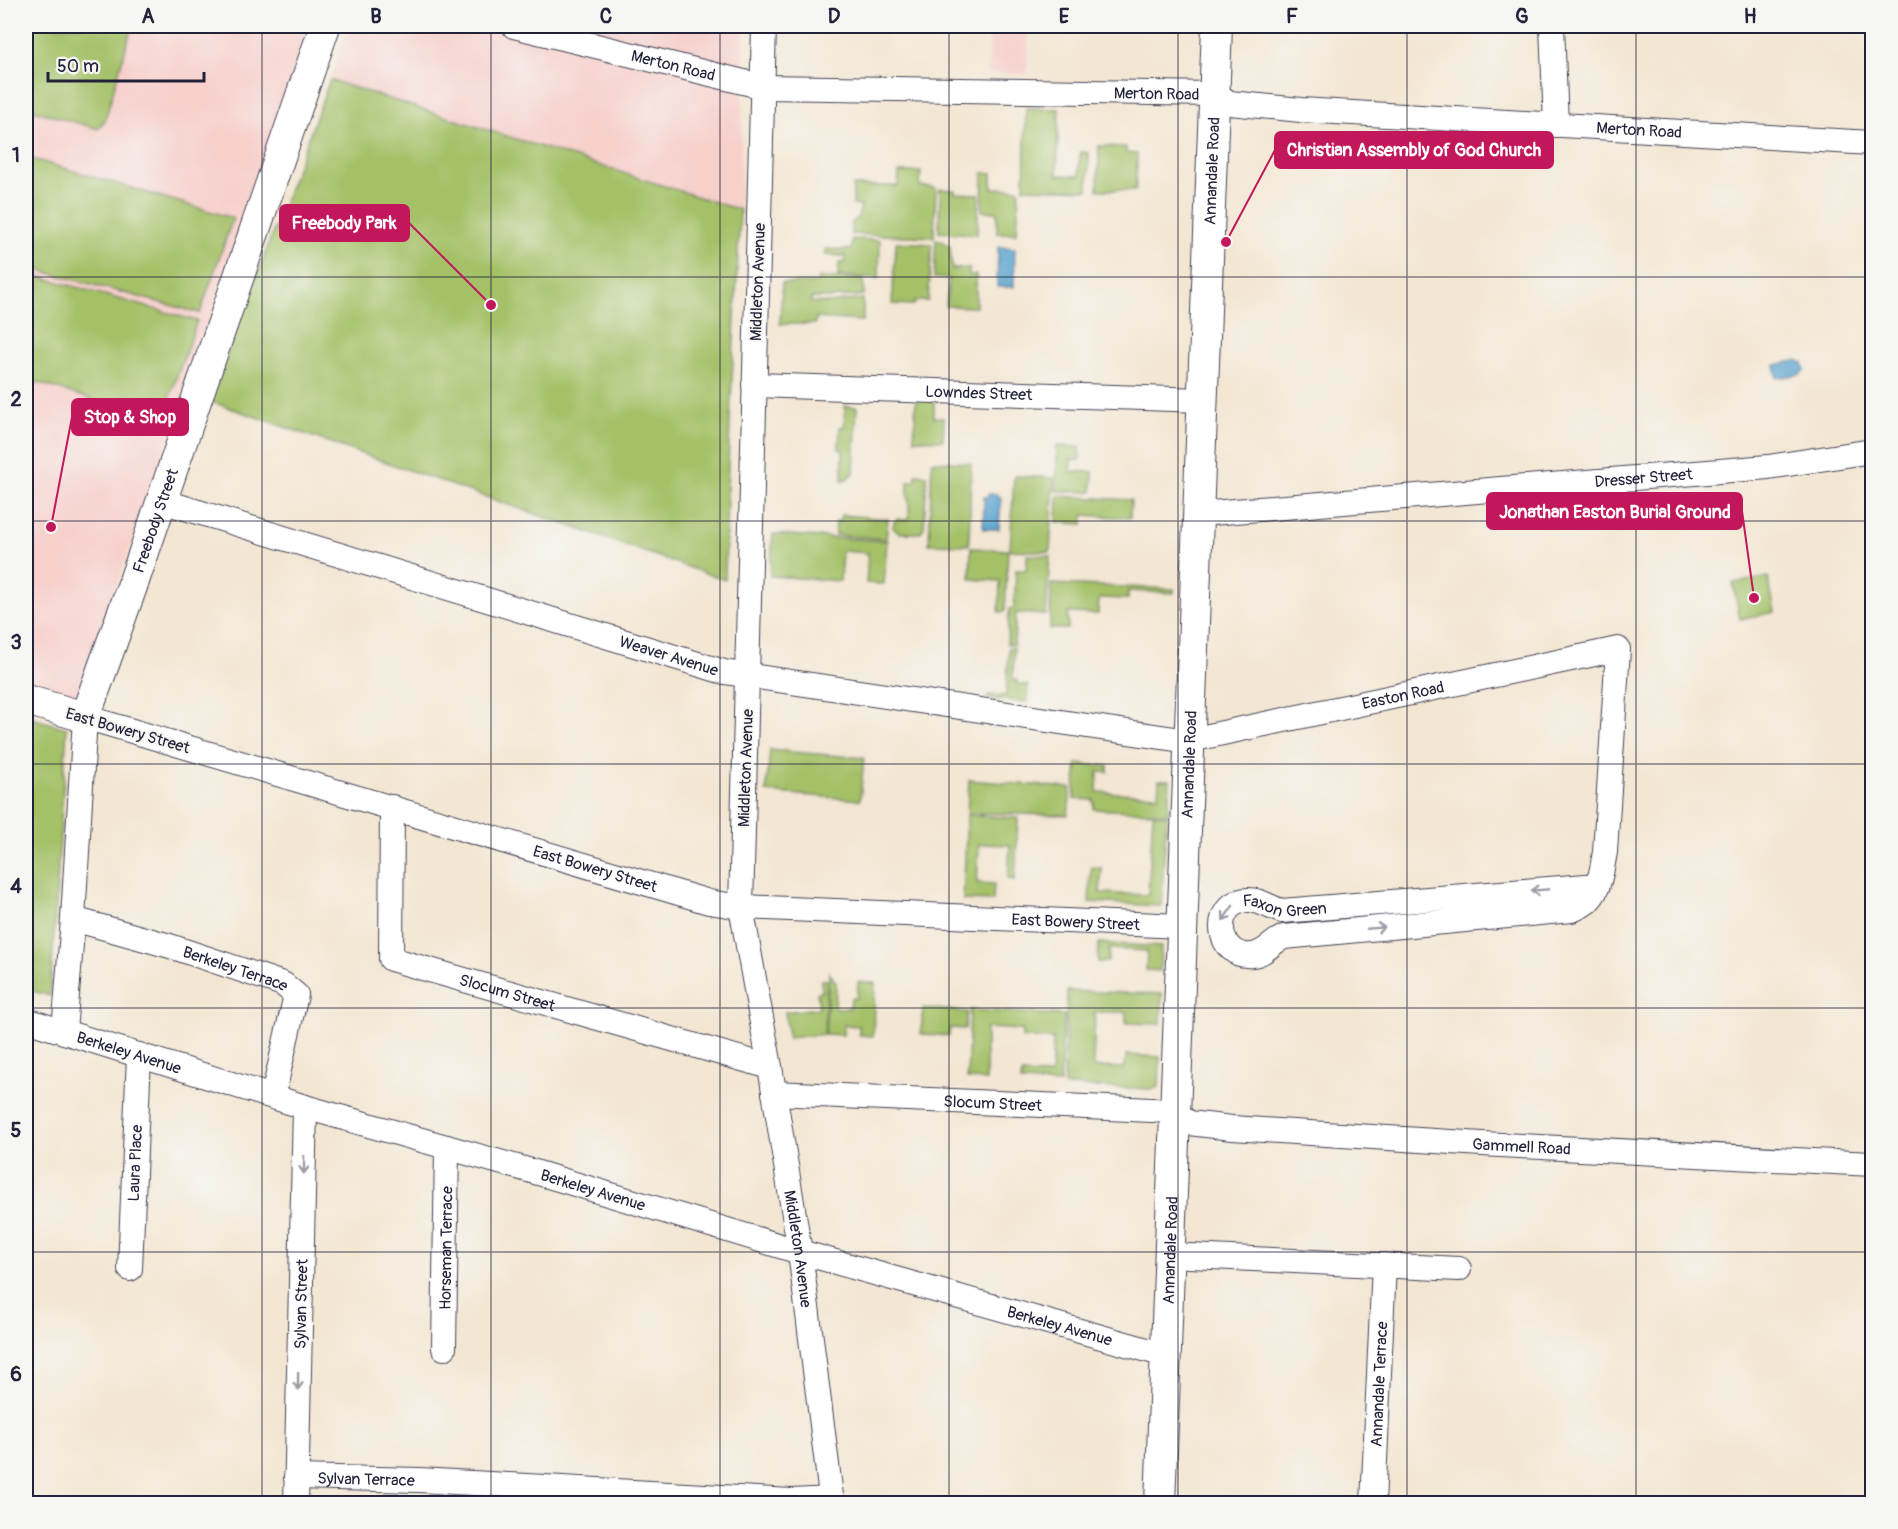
<svg xmlns="http://www.w3.org/2000/svg" width="1898" height="1529" font-family="Pangolin,sans-serif">
  <style>
    .built { fill: #f7d0cc }
    .green { fill: #a4c168; stroke: #637252; stroke-width: 1.5 }
    .water { fill: #57a1ce; stroke: #3c6284; stroke-width: 1.5 }
    .lines { fill: none; stroke-linecap: round; stroke-linejoin: round }
    .minor-casing { stroke: #413f52; stroke-width: 26 }
    .tertiary-casing { stroke: #413f52; stroke-width: 32 }
    .minor { stroke: #fff; stroke-width: 24 }
    .tertiary { stroke: #fff; stroke-width: 30 }
    .oneway { stroke: #9c9ca7 }
    .grid { fill: none; stroke: #22223b; stroke-width: 1.5; stroke-opacity: 0.55 }
    .labels { text-anchor: middle; stroke-width: 4.5; stroke-linejoin: round; paint-order: stroke }
    .street-label { font-size: 16px; fill: #22223b; stroke: #f6f6f2 }
    .leader { fill: none; stroke: #c2185b; stroke-width: 2 }
    .callout-dot { fill: #c2185b; stroke: #f6f6f2; stroke-width: 2 }
    .callout { fill: #c2185b; stroke: #c2185b; stroke-width: 2 }
    .callout-label { font-size: 18px; text-anchor: middle; font-weight: bold; fill: #fff }
    .neatline { fill: none; stroke: #22223b; stroke-width: 2 }
    .grid-label { font-size: 20px; text-anchor: middle; font-weight: bold; fill: #22223b }
  </style>
  <rect width="100%" height="100%" fill="#f6f6f2"/>
  <filter id="ink" filterUnits="userSpaceOnUse"><feTurbulence type="fractalNoise" baseFrequency=".0167" numOctaves="2"/><feDisplacementMap in="SourceGraphic" scale="12" xChannelSelector="R" yChannelSelector="G"/><feConvolveMatrix kernelMatrix="1 2 1 2 8 2 1 2 1" color-interpolation-filters="sRGB"/></filter>
  <filter id="wash" filterUnits="userSpaceOnUse"><feTurbulence type="fractalNoise" baseFrequency=".008" numOctaves="4" result="noise"/><feDisplacementMap in="SourceGraphic" scale="24" xChannelSelector="R" yChannelSelector="G"/><feGaussianBlur stdDeviation="1.35" result="paint"/><feColorMatrix in="noise" values="0 0 0 0 0 0 0 0 0 0 0 0 0 0 0 0 0 1.4 0 .05"/><feComposite in="paint" operator="in"/></filter>
  <g filter="url(#wash)">
    <rect width="100%" height="100%" fill="#f3e6d2"/>
    <g class="built">
      <polygon points="26,26 313,26 77,699 26,686"/>
      <polygon points="349,26 744,26 740,210 330,80"/>
      <polygon points="990,26 1053,26 1028,32 1027,74 988,73"/>
    </g>
    <g class="green">
      <polygon points="26,26 132,26 105,120 98,129 26,108"/>
      <polygon points="330,80 740,210 727,487 725,580 210,401"/>
      <polygon points="1026,108 1059,109 1057,175 1079,176 1080,152 1089,153 1088,190 1024,188"/>
      <polygon points="1099,146 1126,147 1126,153 1137,154 1136,190 1098,190"/>
      <polygon points="26,157 233,218 200,313 26,267"/>
      <polygon points="899,172 921,172 920,186 936,188 934,237 851,234 851,224 858,217 861,206 853,205 853,186 898,186"/>
      <polygon points="983,173 992,173 992,188 1019,189 1017,233 997,233 997,212 982,211"/>
      <polygon points="940,189 955,190 955,193 979,194 977,234 939,232"/>
      <polygon points="852,239 880,240 879,278 838,276 839,263 844,263 845,256 825,255 825,249 851,250"/>
      <polygon points="936,239 950,245 952,269 969,268 969,275 976,275 976,307 946,306 949,279 934,278"/>
      <polygon points="896,242 932,244 928,301 915,301 914,305 892,304"/>
      <polygon points="26,273 197,321 161,421 26,379"/>
      <polygon points="819,278 864,279 864,295 830,298 811,298 810,302 827,303 863,299 863,321 816,318 815,324 780,324 782,283 817,283"/>
      <polygon points="916,398 934,398 934,417 944,418 943,440 914,439"/>
      <polygon points="845,406 857,407 854,473 845,480 842,480 843,450 839,449 840,427 844,427"/>
      <polygon points="1057,446 1080,447 1080,460 1071,460 1070,471 1093,472 1092,492 1056,491"/>
      <polygon points="932,461 971,463 969,545 929,544"/>
      <path d="M916,474L927,475L924,528L920,533H900L893,528L894,522L897,519L906,520L909,518C910,505 907,494 908,481H916Z"/>
      <polygon points="1014,476 1054,478 1050,552 1010,550"/>
      <polygon points="1058,496 1131,500 1130,518 1084,515 1083,524 1057,522"/>
      <polygon points="841,515 888,519 886,539 835,535 836,521 840,521"/>
      <polygon points="773,534 887,541 884,584 866,583 868,553 842,551 840,581 770,576"/>
      <polygon points="971,548 1008,550 1005,611 999,612 1000,581 970,579"/>
      <polygon points="1027,555 1050,556 1046,615 1016,613 1014,645 1007,644 1009,609 1014,608 1016,570 1026,570"/>
      <polygon points="1768,577 1775,612 1740,619 1733,583"/>
      <polygon points="1051,584 1174,589 1174,593 1128,591 1128,599 1099,598 1098,614 1068,613 1068,629 1050,629"/>
      <polygon points="1009,648 1014,648 1013,679 1017,680 1017,684 1028,685 1027,702 987,698 988,695 1006,696"/>
      <polygon points="28,717 67,728 50,996 26,989 26,720"/>
      <polygon points="770,750 864,758 860,800 766,792"/>
      <polygon points="1077,764 1108,766 1108,772 1098,772 1097,792 1158,795 1159,780 1170,780 1168,813 1094,809 1094,800 1074,799"/>
      <polygon points="969,780 1071,788 1068,815 967,813"/>
      <polygon points="1153,814 1167,815 1161,906 1089,902 1091,867 1102,868 1100,893 1148,895"/>
      <polygon points="967,815 1018,818 1015,880 1008,879 1010,845 979,844 977,883 994,884 993,901 963,900"/>
      <polygon points="1099,943 1161,947 1160,971 1146,970 1147,951 1109,949 1108,962 1098,962"/>
      <polygon points="829,972 836,983 835,1008 850,1008 851,998 857,998 858,982 875,983 873,1036 859,1035 859,1026 844,1025 843,1035 825,1034"/>
      <polygon points="821,980 827,980 824,1034 788,1038 785,1012 819,1008 817,993 822,991"/>
      <polygon points="1067,991 1162,994 1161,1024 1126,1023 1126,1012 1095,1012 1093,1067 1125,1068 1126,1055 1160,1057 1159,1087 1153,1089 1064,1086"/>
      <polygon points="923,1008 967,1012 965,1029 950,1028 949,1036 921,1034"/>
      <polygon points="970,1010 1064,1015 1060,1084 1021,1082 1022,1074 1051,1075 1053,1039 1022,1038 1022,1030 986,1028 986,1080 967,1079"/>
    </g>
    <g class="water">
      <polygon points="998,247 1015,248 1014,287 997,287"/>
      <polygon points="1799,360 1800,363 1803,362 1805,371 1801,372 1801,374 1777,378 1775,365"/>
      <polygon points="988,494 997,494 997,497 1001,498 999,529 983,529 984,497 988,497"/>
    </g>
  </g>
  <g filter="url(#ink)">
    <g class="lines">
      <g class="minor-casing">
        <g id="minor">
          <path id="s1" d="M514,26L764,87L1215,94L1230,103L1301,110L1872,143"/>
          <path id="s2" d="M764,26L741,907L770,1067L800,1252L832,1504"/>
          <polyline points="1552,26 1556,125"/>
          <path id="s3" d="M754,385L1203,400"/>
          <path id="s4" d="M162,501L724,672L1175,739L1190,740L1618,649L1605,852C1600,878 1600,901 1571,910L1284,937C1272,942 1265,954 1252,955C1216,959 1210,903 1247,900C1259,899 1270,908 1282,911L1598,885"/>
          <path id="s5" d="M1199,514L1768,467L1872,451"/>
          <path id="s6" d="M392,807L391,959L770,1067"/>
          <path id="s7" d="M73,919L170,946L283,984L296,995L273,1096"/>
          <path id="s8" d="M26,1020L305,1107L535,1172L800,1252L1165,1355"/>
          <path id="s9" d="M64,1032L73,919L85,717L709,902L741,907L1181,926"/>
          <path id="s10" d="M774,1093L1174,1111L1189,1123L1232,1128L1482,1144L1872,1164"/>
          <polyline points="1169,1255 1459,1269"/>
          <path id="s11" d="M130,1269L139,1055"/>
          <path id="s12" d="M444,1348L447,1147"/>
          <path id="s13" d="M296,1477L419,1480L792,1501L832,1499"/>
          <path id="s14" d="M296,1504L305,1107"/>
          <path id="s15" d="M1373,1504L1384,1265"/>
        </g>
      </g>
      <g class="tertiary-casing">
        <g id="tertiary">
          <path id="s16" d="M26,700L85,717L133,584L325,26"/>
          <path id="s17" d="M1160,1504L1217,26"/>
        </g>
      </g>
      <use href="#minor" class="minor"/>
      <use href="#tertiary" class="tertiary"/>
    </g>
    <defs><path id="oneway-shaft" d="M-6 0H5M1.5-3L5.5 0L1.5 3" fill="none" stroke-width="1.6" stroke-linecap="round" stroke-linejoin="round" transform="scale(1.5)"/></defs>
    <g class="oneway">
      <use href="#oneway-shaft" transform="translate(1540 890) rotate(175)"/>
      <use href="#oneway-shaft" transform="translate(1228 913) rotate(125)"/>
      <use href="#oneway-shaft" transform="translate(1376 928) rotate(-5)"/>
      <use href="#oneway-shaft" transform="translate(304 1165) rotate(91)"/>
      <use href="#oneway-shaft" transform="translate(298 1381) rotate(91)"/>
    </g>
  </g>
  <path class="grid" d="M262,26V1504M491,26V1504M720,26V1504M949,26V1504M1178,26V1504M1407,26V1504M1636,26V1504M26,277H1872M26,521H1872M26,764H1872M26,1008H1872M26,1252H1872"/>
  <g class="labels">
    <g class="street-label">
      <text dy="6" stroke="none"><textPath href="#s1" startOffset="164">Merton Road</textPath></text>
      <text dy="6" stroke="none"><textPath href="#s1" startOffset="650">Merton Road</textPath></text>
      <text dy="6" stroke="none"><textPath href="#s1" startOffset="1136">Merton Road</textPath></text>
      <text dy="6" stroke="none"><textPath href="#s17" startOffset="1334">Annandale Road</textPath></text>
      <text transform="translate(757 282) rotate(-88)" y="6">Middleton Avenue</text>
      <text dy="6" stroke="none"><textPath href="#s3" startOffset="225">Lowndes Street</textPath></text>
      <text dy="6" stroke="none"><textPath href="#s5" startOffset="446">Dresser Street</textPath></text>
      <text dy="6" stroke="none"><textPath href="#s16" startOffset="270">Freebody Street</textPath></text>
      <text dy="6" stroke="none"><textPath href="#s4" startOffset="530">Weaver Avenue</textPath></text>
      <text dy="6" stroke="none"><textPath href="#s4" startOffset="1276">Easton Road</textPath></text>
      <text transform="translate(128 730) rotate(16)" y="6">East Bowery Street</text>
      <text dy="6" stroke="none"><textPath href="#s17" startOffset="740">Annandale Road</textPath></text>
      <text transform="translate(745 768) rotate(-88)" y="6">Middleton Avenue</text>
      <text dy="6" stroke="none"><textPath href="#s9" startOffset="848">East Bowery Street</textPath></text>
      <text dy="6" stroke="none"><textPath href="#s4" startOffset="2223">Faxon Green</textPath></text>
      <text dy="6" stroke="none"><textPath href="#s9" startOffset="1334">East Bowery Street</textPath></text>
      <text dy="6" stroke="none"><textPath href="#s7" startOffset="170">Berkeley Terrace</textPath></text>
      <text dy="6" stroke="none"><textPath href="#s6" startOffset="273">Slocum Street</textPath></text>
      <text dy="6" stroke="none"><textPath href="#s8" startOffset="108">Berkeley Avenue</textPath></text>
      <text dy="6" stroke="none"><textPath href="#s10" startOffset="219">Slocum Street</textPath></text>
      <text dy="6" stroke="none"><textPath href="#s10" startOffset="753">Gammell Road</textPath></text>
      <text dy="6" stroke="none"><textPath href="#s11" startOffset="106">Laura Place</textPath></text>
      <text dy="6" stroke="none"><textPath href="#s8" startOffset="592">Berkeley Avenue</textPath></text>
      <text dy="6" stroke="none"><textPath href="#s12" startOffset="100">Horseman Terrace</textPath></text>
      <text dy="6" stroke="none"><textPath href="#s2" startOffset="1228">Middleton Avenue</textPath></text>
      <text dy="6" stroke="none"><textPath href="#s17" startOffset="254">Annandale Road</textPath></text>
      <text dy="6" stroke="none"><textPath href="#s14" startOffset="200">Sylvan Street</textPath></text>
      <text dy="6" stroke="none"><textPath href="#s8" startOffset="1078">Berkeley Avenue</textPath></text>
      <text dy="6" stroke="none"><textPath href="#s15" startOffset="120">Annandale Terrace</textPath></text>
      <text dy="6" stroke="none"><textPath href="#s13" startOffset="70">Sylvan Terrace</textPath></text>
    </g>
  </g>
  <path class="leader" d="M1226 242L1275 150M491 305L409 223M51 527L72 417M1754 598L1742 511"/>
  <g class="callout-dot">
    <circle cx="1226" cy="242" r="6"/>
    <circle cx="491" cy="305" r="6"/>
    <circle cx="51" cy="527" r="6"/>
    <circle cx="1754" cy="598" r="6"/>
  </g>
  <g class="callout">
    <rect x="1275" y="132" width="278" height="36" rx="6"/>
    <rect x="280" y="205" width="129" height="36" rx="6"/>
    <rect x="72" y="399" width="116" height="36" rx="6"/>
    <rect x="1487" y="493" width="255" height="36" rx="6"/>
  </g>
  <g class="callout-label">
    <text x="1414" y="156">Christian Assembly of God Church</text>
    <text x="344" y="229">Freebody Park</text>
    <text x="130" y="423">Stop &amp; Shop</text>
    <text x="1615" y="518">Jonathan Easton Burial Ground</text>
  </g>
  <rect width="1898" height="1529" fill="none" stroke="#f6f6f2" stroke-width="66"/>
  <path d="M48 72v9h156v-9" fill="none" stroke="#22223b" stroke-width="3"/>
  <text x="57" y="72" font-size="18" fill="#22223b" stroke="#f6f6f2" stroke-width="4.5" paint-order="stroke">50 m</text>
  <rect x="33" y="33" width="1832" height="1463" class="neatline"/>
  <g class="grid-label">
    <text x="148" y="23">A</text>
    <text x="376" y="23">B</text>
    <text x="606" y="23">C</text>
    <text x="834" y="23">D</text>
    <text x="1064" y="23">E</text>
    <text x="1292" y="23">F</text>
    <text x="1522" y="23">G</text>
    <text x="1750" y="23">H</text>
    <text x="16" y="162">1</text>
    <text x="16" y="406">2</text>
    <text x="16" y="649">3</text>
    <text x="16" y="893">4</text>
    <text x="16" y="1137">5</text>
    <text x="16" y="1381">6</text>
  </g>
</svg>
